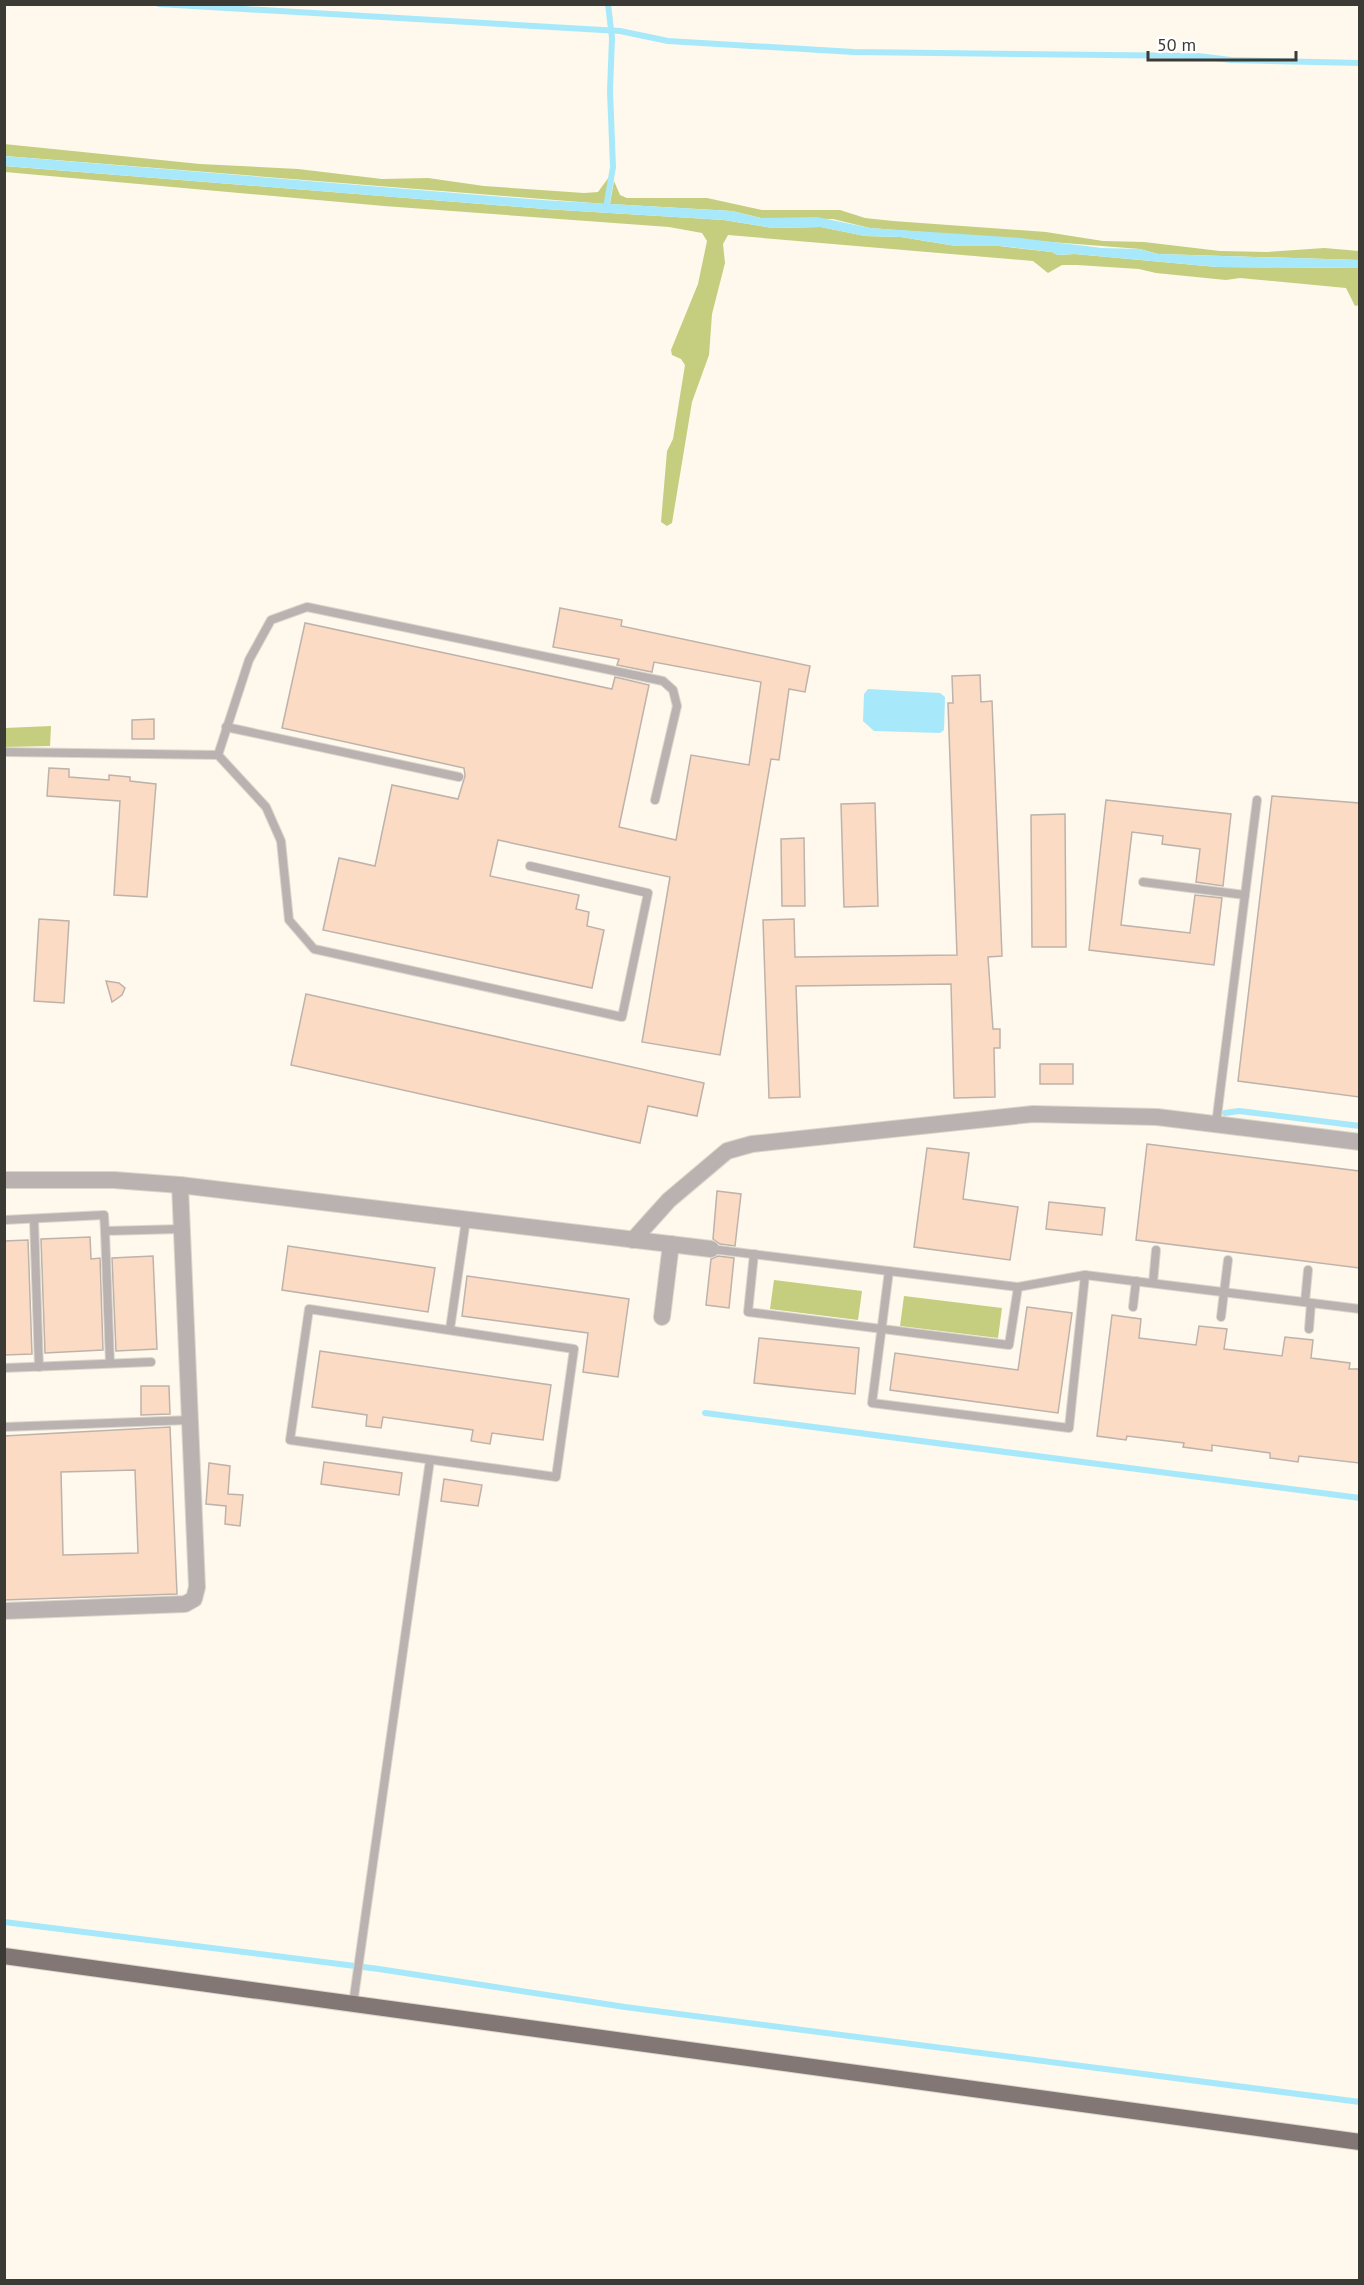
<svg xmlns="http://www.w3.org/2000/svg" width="1364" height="2285" font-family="'PT Sans',sans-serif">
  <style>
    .green { fill: #c4ce7e }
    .water { fill: #a7e9fa }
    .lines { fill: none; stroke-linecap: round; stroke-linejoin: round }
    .stream { stroke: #a7e9fa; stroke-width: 6 }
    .building { fill: #fcdbc5; stroke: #beb2aa; stroke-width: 1.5; fill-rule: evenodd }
    .service-casing { stroke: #dbd7cb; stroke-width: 10 }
    .minor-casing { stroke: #dbd7cb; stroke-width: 18 }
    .primary-casing { stroke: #dbd7cb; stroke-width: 18 }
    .service { stroke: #b9b2b1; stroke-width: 8 }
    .minor { stroke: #b9b2b1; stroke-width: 16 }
    .primary { stroke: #837775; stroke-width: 16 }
  </style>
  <rect width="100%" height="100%" fill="#fef9ec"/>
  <g class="green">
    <polygon points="4,144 200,164 298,169 382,179 428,178 484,186 584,193 598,192 609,177 605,204 5,156"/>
    <polygon points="4,166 545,209 724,220 773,228 821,227 865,236 901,237 956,246 999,246 1052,252 1058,255 1075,254 1217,267 1359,268 1359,305 1355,306 1346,288 1240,278 1226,280 1156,273 1139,269 1077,265 1062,265 1048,273 1033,261 728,235 723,244 725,263 712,314 709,355 692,402 672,523 667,526 661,522 667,451 673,439 685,365 681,359 672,355 671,350 698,284 707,241 702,233 669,227 384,206 5,172"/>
    <polygon points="614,181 620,195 627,198 707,198 762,210 840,210 865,218 893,221 1046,232 1103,241 1144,242 1220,251 1267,252 1324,248 1359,251 1359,260 1158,254 1140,249 870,228 833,219 761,218 732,211 610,204"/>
    <polygon points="51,726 50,746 5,747 5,728"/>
    <polygon points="774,1280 862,1291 858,1320 770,1309"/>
    <polygon points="904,1296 1002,1308 998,1338 900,1326"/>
  </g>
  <g class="water">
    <polygon points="4,156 542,200 732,211 761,218 817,217 870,228 1020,238 1102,248 1140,249 1158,254 1359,260 1359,268 1217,267 1075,254 1058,255 1052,252 1000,246 956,246 901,237 865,236 821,227 773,228 724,220 545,209 5,166"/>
    <polygon points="868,689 940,693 945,697 944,730 940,733 874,731 863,721 864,694"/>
  </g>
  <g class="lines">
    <g class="stream">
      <polyline points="159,4 620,31 668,41 854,52 1198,56 1231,60 1360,63"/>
      <polyline points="606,208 613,167 610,91 612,38 608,4"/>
      <polyline points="1225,1113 1239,1111 1360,1126"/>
      <polyline points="705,1413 1360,1498"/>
      <polyline points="4,1922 379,1969 625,2007 1360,2102"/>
    </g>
  </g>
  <g class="building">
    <polygon points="560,608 622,620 621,626 810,666 805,692 789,689 779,760 771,759 720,1055 642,1042 670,877 498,840 490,876 579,895 576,909 589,912 587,926 604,930 592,988 323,930 339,858 375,866 392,785 458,799 465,776 464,768 282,728 305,623 612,689 615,677 649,685 619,827 676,840 691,755 749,765 761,682 654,662 652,672 617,665 619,659 553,647"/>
    <polygon points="980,675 981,702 992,701 1002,956 988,957 993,1029 1000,1029 1000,1048 994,1048 995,1097 954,1098 951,984 796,986 800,1097 769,1098 763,920 794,919 795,957 957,955 948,703 953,703 952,676"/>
    <polygon points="154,719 154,739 132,739 132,720"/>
    <polygon points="49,768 69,769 69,777 109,780 109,775 130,777 130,781 156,784 147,897 114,895 120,801 47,796"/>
    <polygon points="1272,796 1359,803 1359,1097 1238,1081"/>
    <polygon points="1106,800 1231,814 1223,886 1196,882 1200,849 1162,844 1163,836 1132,832 1121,925 1190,933 1195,895 1222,898 1214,965 1089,950"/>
    <polygon points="875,803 878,906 844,907 841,804"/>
    <polygon points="1065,814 1066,947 1032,947 1031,815"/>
    <polygon points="804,838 805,906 782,906 781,839"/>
    <polygon points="39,919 69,921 64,1003 34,1001"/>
    <polygon points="106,981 119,983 125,988 122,995 112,1002"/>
    <polygon points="306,994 704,1083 697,1116 648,1106 640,1143 291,1065"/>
    <rect x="1040" y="1064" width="33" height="20"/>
    <polygon points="1147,1144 1359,1171 1359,1268 1136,1240"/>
    <polygon points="927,1148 969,1153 963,1199 1018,1207 1010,1260 914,1247"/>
    <polygon points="717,1191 741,1194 735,1246 720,1244 713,1239"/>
    <polygon points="1049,1202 1105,1208 1102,1235 1046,1229"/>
    <polygon points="90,1237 91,1259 100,1258 103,1350 45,1353 41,1239"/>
    <polygon points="28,1240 32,1354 4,1355 4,1241"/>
    <polygon points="288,1246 435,1268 428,1312 282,1290"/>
    <polygon points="153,1256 157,1349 116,1351 112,1258"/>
    <polygon points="718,1256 734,1258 729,1308 706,1305 711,1259"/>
    <polygon points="467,1276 629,1299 618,1377 583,1372 588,1333 462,1316"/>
    <polygon points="1027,1307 1072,1313 1058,1413 890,1390 895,1353 1018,1370"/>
    <polygon points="1112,1315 1141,1319 1139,1338 1196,1345 1199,1326 1227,1329 1224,1349 1282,1356 1285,1337 1313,1340 1311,1358 1350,1363 1349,1369 1359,1369 1359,1463 1299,1456 1298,1462 1270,1458 1270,1453 1212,1445 1212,1451 1183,1447 1184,1443 1127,1436 1126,1440 1097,1436"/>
    <polygon points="759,1338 859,1348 855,1394 754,1383"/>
    <polygon points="320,1351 551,1385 543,1440 492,1433 490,1444 471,1441 473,1430 383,1417 381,1428 366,1426 367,1415 312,1407"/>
    <polygon points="141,1386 169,1386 170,1414 141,1415"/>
    <path d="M170,1427L177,1594L4,1600V1436ZM135,1470L138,1553L63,1555L61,1472Z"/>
    <polygon points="324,1462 402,1473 399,1495 321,1484"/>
    <polygon points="209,1463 230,1466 228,1494 243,1495 240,1526 225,1524 226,1506 206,1504"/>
    <polygon points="444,1479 482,1485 478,1506 441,1501"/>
  </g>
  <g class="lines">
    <g class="service-casing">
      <g id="service">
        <polyline points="226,727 459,777"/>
        <polyline points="4,752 218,755"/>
        <polyline points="530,866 648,893 622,1017 314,949 289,920 281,841 266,807 218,755 249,660 271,620 307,607 663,681 673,690 677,706 655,800"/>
        <polyline points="1143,882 1245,895"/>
        <polyline points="1216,1124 1257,800"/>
        <polyline points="34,1219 39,1367"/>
        <polyline points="4,1220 104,1215 105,1231 181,1229"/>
        <polyline points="105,1231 110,1363"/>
        <polyline points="711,1249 1018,1287 1085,1275 1360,1309"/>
        <polyline points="754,1254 748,1312 1009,1345 1018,1287"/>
        <polyline points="889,1271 872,1403 1069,1428 1085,1275"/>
        <polyline points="1153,1283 1156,1250"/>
        <polyline points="1305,1302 1308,1270"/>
        <polyline points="1133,1307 1136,1281"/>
        <polygon points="309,1309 574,1349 556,1477 290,1440"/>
        <polyline points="1221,1317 1228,1260"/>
        <polyline points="450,1329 466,1220"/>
        <polyline points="1309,1329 1311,1303"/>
        <polyline points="4,1368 151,1362"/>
        <polyline points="4,1427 190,1420"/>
        <polyline points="353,2004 430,1460"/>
      </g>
    </g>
    <g class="minor-casing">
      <g id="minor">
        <polyline points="4,1180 114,1180 180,1185 711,1249"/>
        <polyline points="633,1240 669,1200 727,1151 752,1144 1033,1114 1157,1117 1360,1142"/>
        <polyline points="662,1317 671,1244"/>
        <polyline points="4,1611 185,1604 194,1599 197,1587 180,1185"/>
      </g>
    </g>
    <g class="primary-casing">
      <polyline id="primary" points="4,1956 1360,2142"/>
    </g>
    <use href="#service" class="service"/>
    <use href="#minor" class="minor"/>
    <use href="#primary" class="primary"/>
  </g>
  <rect width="1364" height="2285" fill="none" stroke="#3c3a35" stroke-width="12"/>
  <path d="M1148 51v9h148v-9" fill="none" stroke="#3c3a35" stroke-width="3"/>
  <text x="1157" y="51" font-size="18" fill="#3c3a35" stroke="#ffffff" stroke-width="4.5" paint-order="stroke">50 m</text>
</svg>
